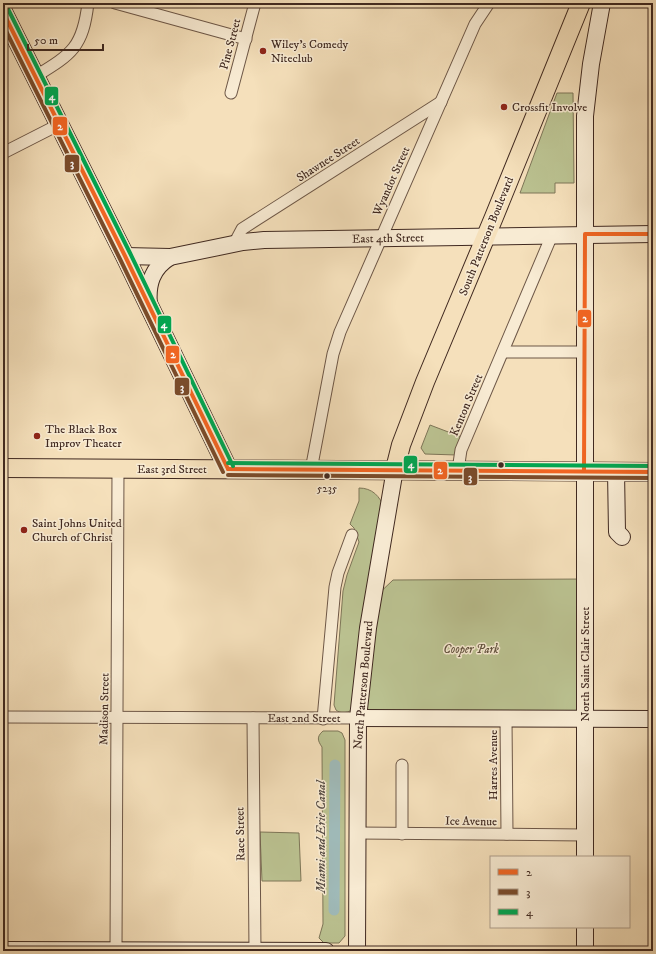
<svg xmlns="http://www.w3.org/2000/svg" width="656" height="954" font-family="'IM FELL DW Pica',serif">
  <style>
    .green { fill: #bbc291; stroke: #7e7658 }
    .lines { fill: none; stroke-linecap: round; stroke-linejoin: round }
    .canal { stroke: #a0bbba; stroke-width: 11 }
    .street-casing { stroke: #6d5747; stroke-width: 13 }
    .secondary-casing { stroke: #402920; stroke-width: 18 }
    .primary-casing { stroke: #402920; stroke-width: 20 }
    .street { stroke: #f8ebd3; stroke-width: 11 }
    .secondary { stroke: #f8ebd3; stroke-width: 16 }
    .primary { stroke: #f5e0bb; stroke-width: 18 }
    .bus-1-casing { stroke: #f8ebd3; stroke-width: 7 }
    .bus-2-casing { stroke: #f8ebd3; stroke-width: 7 }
    .bus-3-casing { stroke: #f8ebd3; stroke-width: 7 }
    .bus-1 { stroke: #f26522; stroke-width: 4 }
    .bus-2 { stroke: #7a4b2a; stroke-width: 4 }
    .bus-3 { stroke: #00a651; stroke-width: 4 }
    .poi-dot { fill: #8f2418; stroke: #f8ebd3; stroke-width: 1.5 }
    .bus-dot { fill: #402920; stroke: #f8ebd3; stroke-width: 1.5 }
    .labels { text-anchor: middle; stroke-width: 3; stroke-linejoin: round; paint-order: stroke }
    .bus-label { font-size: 11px; fill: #402920; stroke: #f8ebd3 }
    .street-label { font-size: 12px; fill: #402920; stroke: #f8ebd3 }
    .poi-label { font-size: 12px; fill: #402920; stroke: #f8ebd3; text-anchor: start }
    .park-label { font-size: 12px; font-style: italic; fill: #5f4f3c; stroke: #f8ebd3 }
    .water-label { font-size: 13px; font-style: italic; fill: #584e46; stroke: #f8ebd3 }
    .line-badge { stroke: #f8ebd3; stroke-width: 1.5 }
    .badge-label { font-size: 11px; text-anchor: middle; font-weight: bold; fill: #fff }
  </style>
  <rect width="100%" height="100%" fill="#f5e0bb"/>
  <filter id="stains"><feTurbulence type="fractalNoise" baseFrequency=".005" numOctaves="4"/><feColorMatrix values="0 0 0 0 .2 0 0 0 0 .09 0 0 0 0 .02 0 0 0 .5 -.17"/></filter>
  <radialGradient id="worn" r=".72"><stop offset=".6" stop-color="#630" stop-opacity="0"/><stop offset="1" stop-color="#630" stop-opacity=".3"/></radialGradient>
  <g class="green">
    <polygon points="557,93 573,93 574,183 555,183 555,193 520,193"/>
    <polygon points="430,425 464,438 457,455 425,454 421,448"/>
    <path d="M359,488C372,488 380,496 384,508L352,710C346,713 341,714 336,710L334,705L343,591L347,575L359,542L354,528L350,524L359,501Z"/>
    <polygon points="585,579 584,719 358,718 372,600 393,580"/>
    <path d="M323,731H338L342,733L345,740V936L339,943H324L319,938L323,924L322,747C318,741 316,737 323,731Z"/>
    <polygon points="260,832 299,833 301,881 262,881"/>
  </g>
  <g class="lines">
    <polyline class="canal" points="334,910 335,765"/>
    <g class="street-casing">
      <g id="street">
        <polyline points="115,3 246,39"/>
        <path d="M36,76C72,54 83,47 88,3"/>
        <polyline points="231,93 255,3"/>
        <polyline points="3,153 60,124"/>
        <polyline points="234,244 242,229 441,102"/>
        <polyline points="503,352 585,352"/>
        <polyline points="311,470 333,354 340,332 475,24 489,3"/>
        <polyline points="458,470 461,450 552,235"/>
        <polyline points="3,717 358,718"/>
        <polyline points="253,718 255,950"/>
        <polyline points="323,719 335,587 338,573 352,535"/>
        <polyline points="506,719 507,834"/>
        <polyline points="402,765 402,834"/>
        <polyline points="357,833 585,835"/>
        <polyline points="116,950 118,469"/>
      </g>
    </g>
    <g class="secondary-casing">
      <g id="secondary">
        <polyline points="125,256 170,257 243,242 264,240 653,234"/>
        <path d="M149,305C147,284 152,268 170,257"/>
        <polyline points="616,471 617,532 622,537"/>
        <polyline points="358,718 653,719"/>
        <polyline points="585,857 585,116 591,64 602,3"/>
        <polyline points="3,950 326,951"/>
        <polyline points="357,951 358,718 368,628 395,469"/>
        <polyline points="585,951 585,927"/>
      </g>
    </g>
    <g class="primary-casing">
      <g id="primary">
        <polyline points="3,12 125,256 228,469"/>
        <polyline points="3,468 653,472"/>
        <polyline points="395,469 401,445 425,382 494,217 581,3"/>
      </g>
    </g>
    <use href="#street" class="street"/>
    <use href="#secondary" class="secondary"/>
    <use href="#primary" class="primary"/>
    <g class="bus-1-casing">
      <g id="bus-1">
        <polyline points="3,12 125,256 228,469"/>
        <polyline points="228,469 653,472"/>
        <polyline points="584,471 585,234 653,234"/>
      </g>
    </g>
    <g class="bus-2-casing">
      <g id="bus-2">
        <polyline points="3,25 120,259 223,472"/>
        <polyline points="228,475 653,478"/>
      </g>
    </g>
    <g class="bus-3-casing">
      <g id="bus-3">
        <polyline points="8,9 130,253 233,466"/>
        <polyline points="228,463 653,466"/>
      </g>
    </g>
    <use href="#bus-1" class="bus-1"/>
    <use href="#bus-2" class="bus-2"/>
    <use href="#bus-3" class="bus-3"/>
  </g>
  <g class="poi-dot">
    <circle cx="263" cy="51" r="4"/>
    <circle cx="504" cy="107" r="4"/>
    <circle cx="37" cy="436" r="4"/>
    <circle cx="24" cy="530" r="4"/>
  </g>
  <g class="bus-dot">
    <circle cx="501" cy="465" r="3.5"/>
    <circle cx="327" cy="476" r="3.5"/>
  </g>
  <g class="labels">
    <g class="bus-label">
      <text x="327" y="492">5235</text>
    </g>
    <g class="street-label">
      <text transform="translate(230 44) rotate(-75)" y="4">Pine Street</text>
      <text transform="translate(328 159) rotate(-33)" y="4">Shawnee Street</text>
      <text transform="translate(391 181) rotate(-66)" y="4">Wyandot Street</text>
      <text transform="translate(486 236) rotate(-68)" y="4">South Patterson Boulevard</text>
      <text transform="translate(388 238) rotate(-1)" y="4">East 4th Street</text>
      <text transform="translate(466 405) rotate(-67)" y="4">Kenton Street</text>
      <text x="172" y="473">East 3rd Street</text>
      <text transform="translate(585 664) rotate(-90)" y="4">North Saint Clair Street</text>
      <text transform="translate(363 685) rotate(-85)" y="4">North Patterson Boulevard</text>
      <text transform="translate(104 709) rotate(-89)" y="4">Madison Street</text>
      <text x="304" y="722">East 2nd Street</text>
      <text transform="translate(493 765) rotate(-90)" y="4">Harres Avenue</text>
      <text transform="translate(471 821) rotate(1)" y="4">Ice Avenue</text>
      <text transform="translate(240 834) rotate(-91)" y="4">Race Street</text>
    </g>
    <g class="poi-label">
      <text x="271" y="48">Wiley’s Comedy<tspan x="271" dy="14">Niteclub</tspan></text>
      <text x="512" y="111">Crossfit Involve</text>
      <text x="45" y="433">The Black Box<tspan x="45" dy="14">Improv Theater</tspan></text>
      <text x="32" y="527">Saint Johns United<tspan x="32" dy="14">Church of Christ</tspan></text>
    </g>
    <g class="park-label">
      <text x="471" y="653">Cooper Park</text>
    </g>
    <g class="water-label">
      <text transform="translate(320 837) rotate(-90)" y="5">Miami and Erie Canal</text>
    </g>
  </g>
  <g class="line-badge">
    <rect x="44" y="86" width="15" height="20" rx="4" fill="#00a651"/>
    <rect x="52" y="116" width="16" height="20" rx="4" fill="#f26522"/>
    <rect x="64" y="154" width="16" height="19" rx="4" fill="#7a4b2a"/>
    <rect x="577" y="309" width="15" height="19" rx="4" fill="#f26522"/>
    <rect x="157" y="315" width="15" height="19" rx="4" fill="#00a651"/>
    <rect x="165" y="345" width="15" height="19" rx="4" fill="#f26522"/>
    <rect x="174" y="377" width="16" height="19" rx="4" fill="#7a4b2a"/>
    <rect x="403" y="455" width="15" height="19" rx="4" fill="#00a651"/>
    <rect x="433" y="461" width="15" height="19" rx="4" fill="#f26522"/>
    <rect x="463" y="467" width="15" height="19" rx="4" fill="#7a4b2a"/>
  </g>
  <g class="badge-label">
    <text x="52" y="100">4</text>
    <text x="60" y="130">2</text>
    <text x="72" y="167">3</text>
    <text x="585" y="322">2</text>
    <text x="164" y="328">4</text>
    <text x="173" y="358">2</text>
    <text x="182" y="391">3</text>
    <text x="411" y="468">4</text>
    <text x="440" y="474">2</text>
    <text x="470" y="481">3</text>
  </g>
  <rect width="656" height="954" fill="none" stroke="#f5e0bb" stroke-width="16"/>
  <rect x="4" y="4" width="648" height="946" fill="none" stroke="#402920" stroke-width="2"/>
  <rect x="8" y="8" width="640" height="938" fill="none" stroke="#402920"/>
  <rect x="490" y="856" width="140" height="72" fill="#f8ebd3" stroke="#ae9d8b"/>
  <rect x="498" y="869" width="20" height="6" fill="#f26522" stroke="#ae9d8b"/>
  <text x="526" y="876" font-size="12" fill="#402920">2</text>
  <rect x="498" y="889" width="20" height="6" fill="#7a4b2a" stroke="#ae9d8b"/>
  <text x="526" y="896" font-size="12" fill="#402920">3</text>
  <rect x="498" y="909" width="20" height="6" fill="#00a651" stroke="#ae9d8b"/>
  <text x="526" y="916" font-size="12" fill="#402920">4</text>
  <path d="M28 44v6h75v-6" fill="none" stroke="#402920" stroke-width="2"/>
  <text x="34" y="44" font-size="12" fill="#402920" stroke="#f8ebd3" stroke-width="3" paint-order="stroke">50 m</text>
  <rect width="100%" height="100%" filter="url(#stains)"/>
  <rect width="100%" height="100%" fill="url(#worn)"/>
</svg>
